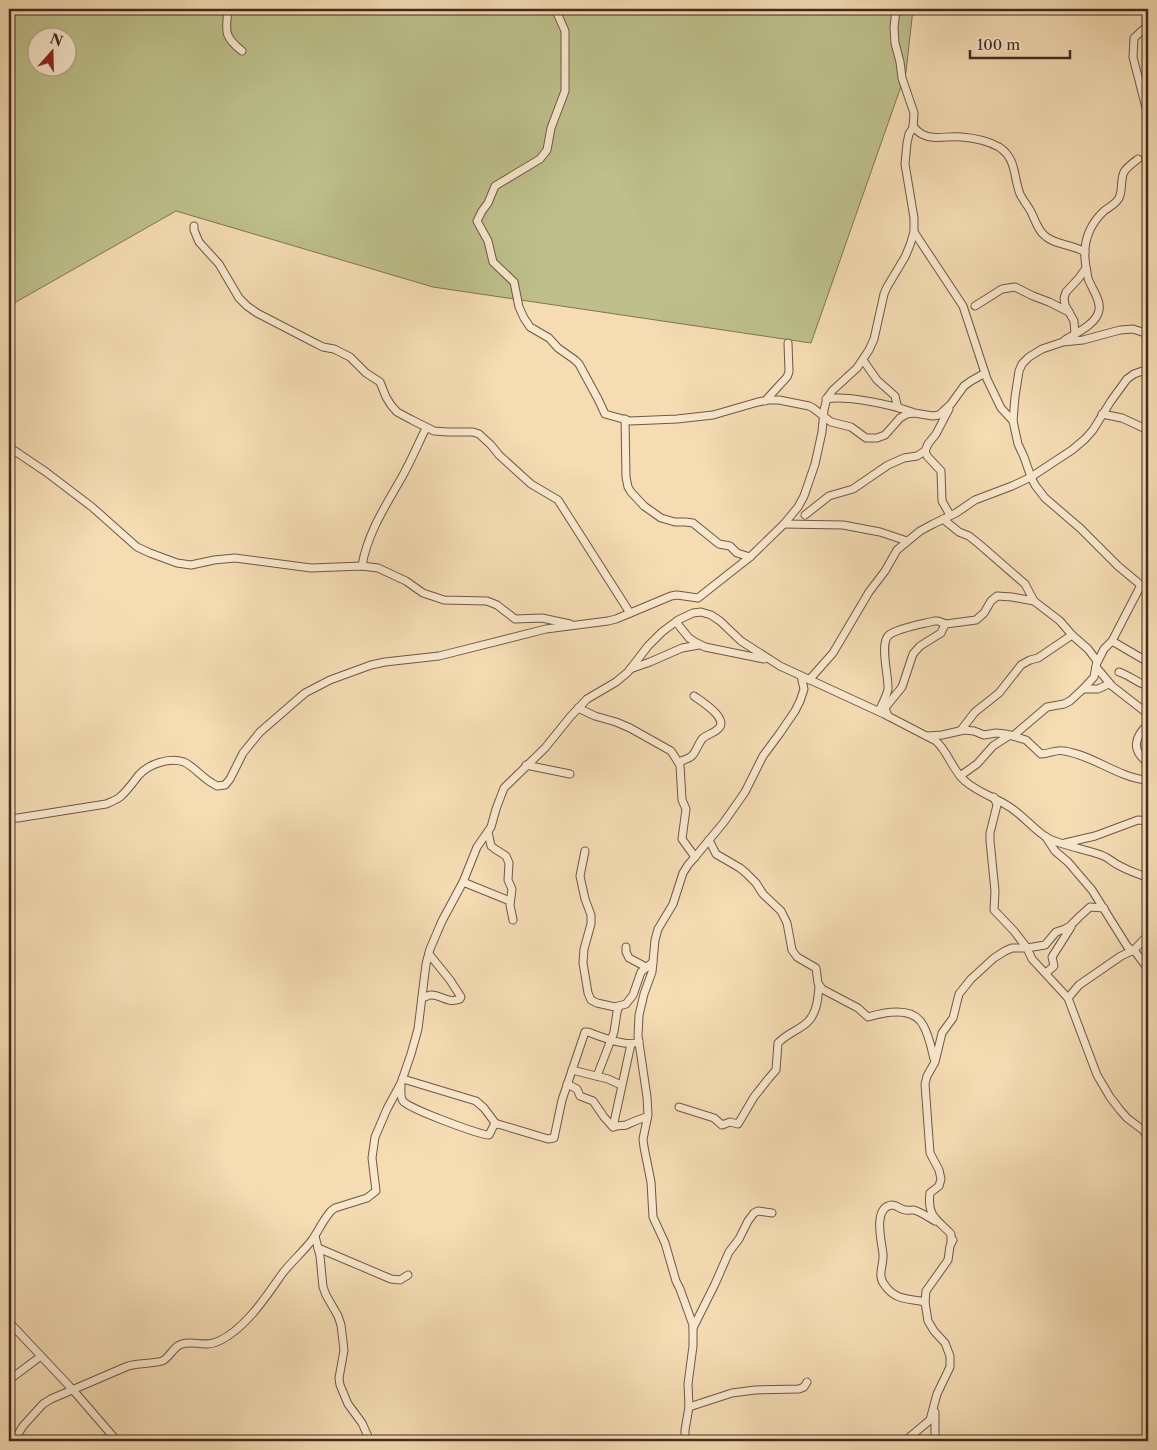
<svg xmlns="http://www.w3.org/2000/svg" width="1157" height="1450" font-family="'Libre Caslon Text',serif">
  <style>
    .green { fill: #bdc08b; stroke: #807455; fill-rule: evenodd }
    .lines { fill: none; stroke-linecap: round; stroke-linejoin: round }
    .minor-casing { stroke: #705644; stroke-width: 9 }
    .minor { stroke: #f8e8ce; stroke-width: 7 }
  </style>
  <rect width="100%" height="100%" fill="#f5dcb3"/>
  <filter id="stains"><feTurbulence type="fractalNoise" baseFrequency=".004" numOctaves="4"/><feColorMatrix values="0 0 0 0 .2 0 0 0 0 .09 0 0 0 0 .02 0 0 0 .5 -.17"/></filter>
  <radialGradient id="worn" r=".72"><stop offset=".6" stop-color="#630" stop-opacity="0"/><stop offset="1" stop-color="#630" stop-opacity=".3"/></radialGradient>
  <path class="green" d="M9,9H913L906,72L811,343L433,287L176,211L9,306ZM38,38H68V68H38Z"/>
  <g class="lines">
    <g class="minor-casing">
      <g id="minor">
        <path d="M228,9C226,31 223,36 242,51"/>
        <polyline points="557,9 557,13 565,31 565,91 551,128 547,150 540,159 495,186 488,203 482,211 477,221 488,241 493,262 514,282 519,307 524,318 530,327 549,338 558,348 575,360 579,364 598,399 605,414 630,421 677,419 713,415 758,402 768,400 779,400 809,406 813,408 831,422 851,427 866,438 877,438 885,435 900,418 907,414 914,413 933,416 939,415 951,404 964,386 971,381 985,373"/>
        <polyline points="1148,25 1134,38 1133,57 1146,108 1148,110"/>
        <path d="M913,126C926,144 944,135 962,137C974,138 988,141 999,147C1017,159 1013,176 1020,194C1023,200 1027,205 1030,210C1034,217 1037,228 1043,234C1053,245 1072,244 1085,252"/>
        <polyline points="194,226 194,230 199,242 219,264 239,298 247,306 257,313 313,342 323,347 334,349 350,357 366,373 380,382 386,397 391,405 397,412 412,420 434,431 448,432 473,432 479,434 491,445 499,455 531,484 558,500 630,613"/>
        <polyline points="914,232 963,306 987,379 1001,408 1013,421"/>
        <polyline points="975,306 1002,289 1015,287 1033,296 1049,302 1069,312"/>
        <polyline points="1075,334 1074,321 1065,305 1064,298 1066,292 1079,278 1086,268"/>
        <polyline points="1148,334 1133,329 1120,330 1083,340 1063,342 1042,349 1029,357 1022,364 1019,371 1015,397 1013,421 1018,444 1024,457 1031,477 1035,485 1045,498 1080,528 1118,566 1148,591"/>
        <path d="M1065,340C1076,333 1097,324 1099,310C1101,299 1091,288 1088,278C1087,274 1087,270 1086,267C1082,245 1088,226 1104,211C1109,207 1116,204 1119,198C1123,190 1120,180 1124,172C1127,167 1134,162 1138,159"/>
        <polyline points="863,360 877,380 895,396 897,405 899,408"/>
        <path d="M826,399C847,395 892,405 912,412"/>
        <polyline points="765,401 787,377 789,372 788,343"/>
        <polyline points="1102,414 1122,418 1148,430"/>
        <polyline points="625,419 626,477 628,487 631,492 644,506 661,518 675,522 685,522 693,523 719,544 730,546 737,553 750,557"/>
        <polyline points="9,447 46,472 92,507 137,547 150,553 177,563 191,565 214,560 235,558 311,568 362,566 378,568 406,581 423,593 444,600 487,601 497,605 515,619 542,618 570,624"/>
        <polyline points="925,451 927,456 941,471 942,501 950,515"/>
        <polyline points="805,515 829,496 853,489 888,465 904,458 917,456 925,451 928,444 936,434 949,409"/>
        <polyline points="943,519 959,532 969,536 979,544 1025,584 1034,601 1060,621 1072,635 1088,649 1097,661 1094,677 1083,689 1070,701 1064,704 1047,707 1013,736"/>
        <polyline points="784,524 843,525 880,532 907,541"/>
        <path d="M362,566C367,534 386,505 402,477C411,461 418,444 426,428"/>
        <polyline points="676,622 689,638 695,642 705,647 764,659"/>
        <polyline points="1112,641 1148,662"/>
        <polyline points="1097,663 1104,649 1112,641 1141,585"/>
        <polyline points="1096,667 1112,686 1148,714"/>
        <polyline points="630,669 650,662 682,648 699,645"/>
        <path d="M1119,672C1129,675 1139,684 1148,686"/>
        <polyline points="809,680 833,653 869,592 885,571 897,550 920,531 933,524 956,513 975,500 1012,486 1031,477 1072,450 1085,439 1093,430 1111,401 1127,379 1134,374 1148,369"/>
        <polyline points="1083,689 1098,689 1109,684"/>
        <polyline points="578,708 595,716 616,722 630,728 671,751 680,765 682,800 686,809 682,839 695,857"/>
        <path d="M879,711C882,704 887,696 888,689C889,677 879,643 889,635C898,628 923,624 934,621H938L946,624L976,620L984,613L991,601L997,596L1012,597L1034,601"/>
        <polyline points="888,716 885,708 902,687 913,654 920,646 941,633 945,624"/>
        <path d="M1148,724C1134,738 1131,750 1148,763"/>
        <polyline points="961,730 975,712 999,693 1021,665 1030,660 1038,658 1072,635"/>
        <path d="M927,736L942,735L964,730L974,731L984,735L996,733L1006,734L1026,740L1041,754C1049,754 1056,749 1064,751C1092,755 1116,776 1145,780L1148,777"/>
        <path d="M678,762C698,756 692,754 702,739C707,734 713,734 718,729C730,719 701,701 694,696"/>
        <polyline points="526,765 570,774"/>
        <polyline points="960,776 977,764 993,746 1010,735"/>
        <polyline points="994,797 997,805 990,833 990,841 995,891 994,910 1014,931 1027,948 1032,959 1068,998 1097,1075 1110,1097 1120,1110 1127,1118 1144,1131 1148,1140"/>
        <path d="M9,818H18L106,804C111,802 116,800 120,797C127,791 132,784 138,776C148,764 169,757 184,762C193,766 203,778 212,783L217,786L225,785L230,779L243,753L260,732L305,693L330,680L371,665L385,662L439,656L546,629L608,621L616,619L671,596L677,595L698,598L750,557L784,524L798,507L804,496L815,464L822,432L824,410L827,398L833,390L857,368L869,350L874,339L884,294L887,287L905,257L910,245L914,232V218L905,164L907,143L909,134L913,128L914,113L902,78L900,62L895,43L894,28L896,9"/>
        <polyline points="488,832 491,846 495,849 506,856 509,863 508,880 512,889 510,905 513,920"/>
        <polyline points="1046,837 1055,851 1068,862 1092,890 1127,946 1132,951"/>
        <path d="M709,840L716,854L740,868L746,873L756,883L763,894L781,911L787,923L792,950L797,957L816,968L818,983L822,989L858,1008L868,1017C885,1012 913,1006 923,1025C929,1035 931,1047 934,1059"/>
        <polyline points="1065,843 1095,836 1138,820 1148,821"/>
        <polyline points="585,851 580,876 585,899 591,915 591,924 584,949 583,963 588,993 591,1000 597,1003 615,1007 626,1004 633,995 641,972 653,962"/>
        <polyline points="463,882 510,901"/>
        <polyline points="626,947 626,952 629,958 646,967"/>
        <polyline points="1134,950 1148,969"/>
        <polyline points="1046,973 1054,966 1052,957 1071,927"/>
        <path d="M422,998C423,998 429,995 430,995C441,994 446,1004 460,999L461,997L450,980L429,954"/>
        <polyline points="1068,998 1079,985 1121,956 1134,950 1148,935"/>
        <polyline points="572,1070 608,1079 621,1085"/>
        <polyline points="597,1076 614,1032 617,1012 619,1006"/>
        <polyline points="403,1079 476,1101 484,1108 496,1124"/>
        <path d="M567,1084L577,1089L580,1096L593,1101L604,1117L613,1127C618,1125 621,1126 626,1125C633,1122 639,1119 647,1117"/>
        <path d="M401,1086C401,1091 400,1097 403,1101C407,1108 480,1135 489,1135L494,1125L498,1124L548,1139L554,1138L562,1100L585,1032H588C599,1036 630,1049 639,1041"/>
        <path d="M679,1107L714,1118L722,1125L730,1122L738,1124L754,1097L769,1078L776,1070L778,1043C788,1033 795,1032 804,1025C817,1016 818,999 819,986"/>
        <polyline points="613,1127 631,1044"/>
        <polyline points="1148,1149 1148,1185"/>
        <polyline points="315,1236 320,1256 323,1287 326,1295 338,1316 341,1325 344,1350 339,1378 340,1385 348,1404 362,1423 370,1441"/>
        <path d="M951,1243V1234C937,1219 927,1217 930,1193L939,1186L941,1179L939,1170L930,1153L925,1084L927,1076L935,1062L942,1033L953,1018L959,994L971,979L994,958L1005,951L1012,948H1027L1045,945L1056,932L1065,929L1070,926L1079,917L1090,907L1104,908"/>
        <polyline points="318,1248 391,1279 400,1280 408,1275"/>
        <path d="M925,1302C908,1298 895,1301 884,1284C877,1275 884,1265 883,1254C882,1243 872,1207 892,1205C896,1205 899,1208 902,1209C906,1211 910,1210 914,1210C921,1212 928,1217 935,1221"/>
        <polyline points="9,1322 73,1390 117,1441"/>
        <polyline points="693,1328 715,1284 729,1252 739,1239 748,1221 754,1213 758,1211 772,1213"/>
        <polyline points="9,1380 41,1356"/>
        <polyline points="689,1407 732,1393 755,1390 799,1389 804,1387 807,1382"/>
        <path d="M14,1441L23,1426L43,1404L51,1399L128,1366C138,1363 152,1364 162,1361C170,1358 173,1346 182,1344C193,1340 205,1348 219,1341C245,1329 266,1297 282,1274C291,1262 303,1252 312,1240C319,1230 323,1220 331,1211L335,1208L367,1198L376,1191L372,1158L375,1137L387,1109L401,1083L411,1054L418,1029L426,964L430,949L442,921L463,882L477,847L491,827L496,809L504,788L545,748L570,717L587,699L616,682L628,672L648,646L662,632L678,620L693,613L701,612L711,615L720,621L741,641L780,666L884,714L936,741C949,753 952,770 965,781C977,792 994,797 1008,806C1022,814 1032,828 1046,837C1059,845 1085,849 1101,855C1108,857 1113,863 1120,866C1129,871 1139,874 1148,878"/>
        <polyline points="685,1441 685,1430 689,1407 688,1384 693,1346 693,1325 680,1289 676,1281 665,1243 653,1217 651,1182 644,1147 643,1139 648,1115 647,1097 638,1036 639,1015 644,994 652,972 655,940 658,929 673,904 683,873 688,865 695,857 724,822 745,792 763,756 780,733 795,711 800,701 804,689 801,676"/>
        <polyline points="905,1441 930,1420 937,1394 950,1367 950,1356 945,1343 934,1331 928,1321 925,1302 926,1291 948,1260 950,1246 953,1240"/>
        <polyline points="935,1441 935,1412"/>
      </g>
    </g>
    <use href="#minor" class="minor"/>
  </g>
  <rect width="1157" height="1450" fill="none" stroke="#f5dcb3" stroke-width="30"/>
  <rect x="10" y="10" width="1137" height="1430" fill="none" stroke="#44291f" stroke-width="2.5"/>
  <rect x="15" y="15" width="1127" height="1420" fill="none" stroke="#44291f"/>
  <g transform="translate(52 52) rotate(20)"><circle r="24" fill="#f8e8ce" stroke="#b09c88"/>
  <path d="M0-4L9 19L0 12L-9 19Z" fill="#8f2418"/>
  <text y="-8" font-size="14" font-weight="bold" text-anchor="middle" fill="#44291f">N</text>
  </g>
  <path d="M970 50v8h100v-8" fill="none" stroke="#44291f" stroke-width="2.5"/>
  <text x="977" y="50" font-size="15" fill="#44291f" stroke="#f8e8ce" stroke-width="4" paint-order="stroke">100 m</text>
  <rect width="100%" height="100%" filter="url(#stains)"/>
  <rect width="100%" height="100%" fill="url(#worn)"/>
</svg>
